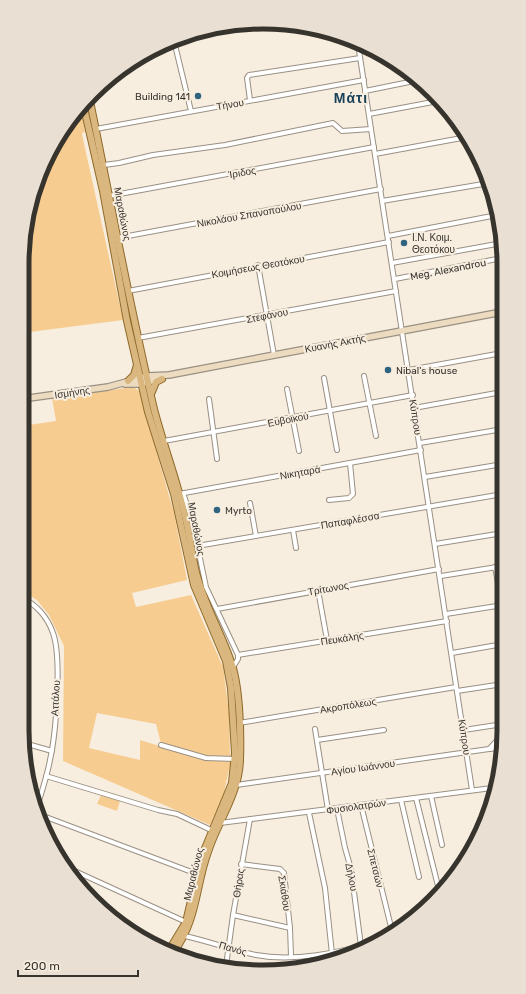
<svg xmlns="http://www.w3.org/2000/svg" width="526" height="994" font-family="Rubik,sans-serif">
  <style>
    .green { fill: #f7cc90 }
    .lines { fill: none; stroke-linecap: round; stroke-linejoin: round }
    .street-casing { stroke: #999083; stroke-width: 6 }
    .secondary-casing { stroke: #999083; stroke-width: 8 }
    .primary-casing { stroke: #8f6a2a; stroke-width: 8 }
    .street { stroke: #fff; stroke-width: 4 }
    .secondary { stroke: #ecdbbf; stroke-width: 5.5 }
    .primary { stroke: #d9b77f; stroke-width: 6 }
    .poi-dot { fill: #306380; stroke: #f8eee0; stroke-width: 1.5 }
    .labels { text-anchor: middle; stroke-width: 4; stroke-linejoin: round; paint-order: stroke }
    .poi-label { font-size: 10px; fill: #37332d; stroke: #f8eee0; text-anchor: start }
    .street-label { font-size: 10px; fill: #37332d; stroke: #f8eee0 }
    .district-label { font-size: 14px; font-weight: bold; letter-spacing: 1px; fill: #184158; stroke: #f8eee0 }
    .rim { fill: none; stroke: #37332d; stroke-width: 5 }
  </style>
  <rect width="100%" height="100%" fill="#f8eee0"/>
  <g class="green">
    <polygon points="78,115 82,116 85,132 82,133 83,139 123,320 22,333 23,247 47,156"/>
    <polygon points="133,387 139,391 174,513 187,580 132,593 136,607 191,595 223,667 229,713 230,757 205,757 161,744 156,724 97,713 89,748 140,760 140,740 195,757 231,760 224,793 210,825 63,761 64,646 49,615 37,600 22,591 22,426 56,421 52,398"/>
    <polygon points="101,795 120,801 117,811 97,804"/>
  </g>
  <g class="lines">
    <g class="street-casing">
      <g id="street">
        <polyline points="174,41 191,111"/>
        <polyline points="358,44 472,790"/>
        <polyline points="359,48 367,46"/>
        <polyline points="365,91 419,80"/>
        <polyline points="250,100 247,78 249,75 360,58"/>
        <polyline points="369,114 438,101"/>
        <polyline points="96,129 364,80"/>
        <polyline points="375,154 467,137"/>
        <polyline points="104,165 119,163 153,155 225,145 333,123 342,131 371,129"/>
        <polyline points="109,196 374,147"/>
        <polyline points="382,201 489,183"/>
        <polyline points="388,236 497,215"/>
        <polyline points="117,238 381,189"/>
        <polyline points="392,263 502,243"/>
        <polyline points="258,265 274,355"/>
        <polyline points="395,279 502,258"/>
        <polyline points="128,291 389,242"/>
        <polyline points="138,338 396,291"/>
        <polyline points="409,370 502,353"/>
        <polyline points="364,376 376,436"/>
        <polyline points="324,378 337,450"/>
        <polyline points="287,389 299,451"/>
        <polyline points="209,399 217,459"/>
        <polyline points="414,408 502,392"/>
        <polyline points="164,441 413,395"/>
        <polyline points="420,443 503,429"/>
        <polyline points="425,477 503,464"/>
        <polyline points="179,494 421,450"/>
        <polyline points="180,494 184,496 192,520 206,587 238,655 238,659 233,667"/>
        <polyline points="329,500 349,498 353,494 350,463"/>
        <polyline points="250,503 256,536"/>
        <polyline points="293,530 296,548"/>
        <polyline points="435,544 503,533"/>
        <polyline points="197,546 503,494"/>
        <polyline points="495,567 503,610"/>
        <polyline points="441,576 503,566"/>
        <polyline points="318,590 327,640"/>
        <path d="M22,597C37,606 47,616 53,633C62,658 56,733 50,760C47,777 41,794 36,810"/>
        <polyline points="217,609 439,569"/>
        <polyline points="446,614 503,605"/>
        <polyline points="452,653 503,644"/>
        <polyline points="238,655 447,621"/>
        <polyline points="457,691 503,684"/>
        <polyline points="239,723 456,687"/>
        <polyline points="315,729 328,810"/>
        <polyline points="464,730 503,724"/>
        <polyline points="317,740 384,730"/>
        <polyline points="24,743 52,751"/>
        <polyline points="161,745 206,758 235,759"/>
        <polyline points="490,749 503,747"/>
        <polyline points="46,776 158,810 177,814 211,830"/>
        <polyline points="236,785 489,749 503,734"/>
        <polyline points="431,796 442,845"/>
        <polyline points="416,798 439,890"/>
        <polyline points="401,800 419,877"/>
        <polyline points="361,805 392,931"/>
        <polyline points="337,809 345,848 351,869 361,946"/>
        <polyline points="309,813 325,888 332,954"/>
        <polyline points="38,814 197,874"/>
        <polyline points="220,823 492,788"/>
        <polyline points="241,864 280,869 284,873 290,928 291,956"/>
        <polyline points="66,867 186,922"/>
        <polyline points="233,915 290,928"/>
        <path d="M185,936C208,941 232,950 256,955C293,962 341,953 376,941"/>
        <polyline points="226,966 233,915 250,819"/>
      </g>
    </g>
    <g class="secondary-casing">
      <g id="secondary">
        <polyline points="125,384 138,384 160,379"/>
        <polyline points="22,399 108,387 148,376 169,375 502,312"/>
      </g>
    </g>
    <g class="primary-casing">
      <g id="primary">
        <path d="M90,101C111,204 130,307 154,409C163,444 176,477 184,512C189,530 191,549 195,568C202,600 219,628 230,659C240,684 241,733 240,760C239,794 218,821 208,852C195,888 198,918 174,952"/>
        <polyline points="84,108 103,191 127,321 148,412 174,494 194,585 226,661 231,688 235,753 232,783 201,858 186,922 169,950"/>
        <polyline points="128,381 134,375 137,365"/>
        <polyline points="152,392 156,382 162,379"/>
      </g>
    </g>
    <use href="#street" class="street"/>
    <use href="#secondary" class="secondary"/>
    <use href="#primary" class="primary"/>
  </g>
  <g class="poi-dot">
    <circle cx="198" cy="96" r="4"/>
    <circle cx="404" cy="243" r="4"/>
    <circle cx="388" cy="370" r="4"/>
    <circle cx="217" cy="510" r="4"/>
  </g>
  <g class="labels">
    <g class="poi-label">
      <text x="190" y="100" text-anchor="end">Building 141</text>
      <text x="412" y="241">Ι.Ν. Κοιμ.<tspan x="412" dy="12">Θεοτόκου</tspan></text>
      <text x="396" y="374">Nibal's house</text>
      <text x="225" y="514">Myrto</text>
    </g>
    <g class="street-label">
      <text transform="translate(230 104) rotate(-10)" y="4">Τήνου</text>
      <text transform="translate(242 172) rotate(-10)" y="4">Ίριδος</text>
      <text transform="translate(123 214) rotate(79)" y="4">Μαραθώνος</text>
      <text transform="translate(249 214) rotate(-10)" y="4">Νικολάου Σπανοπούλου</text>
      <text transform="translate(258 266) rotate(-10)" y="4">Κοιμήσεως Θεοτόκου</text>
      <text transform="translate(448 269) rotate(-11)" y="4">Meg. Alexandrou</text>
      <text transform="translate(267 315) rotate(-11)" y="4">Στεφάνου</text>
      <text transform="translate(335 343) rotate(-11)" y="4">Κυανής Ακτής</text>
      <text transform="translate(72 392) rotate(-9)" y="4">Ισμήνης</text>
      <text transform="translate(416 417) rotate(81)" y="4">Κύπρου</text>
      <text transform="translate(288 419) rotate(-11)" y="4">Ευβοϊκού</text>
      <text transform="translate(300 472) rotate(-10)" y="4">Νικηταρά</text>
      <text transform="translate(350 520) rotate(-10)" y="4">Παπαφλέσσα</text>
      <text transform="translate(197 529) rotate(79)" y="4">Μαραθώνος</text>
      <text transform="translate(328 588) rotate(-10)" y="4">Τρίτωνος</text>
      <text transform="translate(342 638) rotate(-9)" y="4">Πευκάλης</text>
      <text transform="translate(55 698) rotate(-87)" y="4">Αττάλου</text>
      <text transform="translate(348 705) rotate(-9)" y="4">Ακροπόλεως</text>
      <text transform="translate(465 737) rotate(81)" y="4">Κύπρου</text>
      <text transform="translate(363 767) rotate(-8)" y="4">Αγίου Ιωάννου</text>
      <text transform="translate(356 806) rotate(-8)" y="4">Φυσιολατρών</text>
      <text transform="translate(376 868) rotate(76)" y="4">Σπετσών</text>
      <text transform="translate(193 874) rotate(-76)" y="4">Μαραθώνος</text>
      <text transform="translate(352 877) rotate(78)" y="4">Δήλου</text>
      <text transform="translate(238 883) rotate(-81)" y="4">Θήρας</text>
      <text transform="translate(285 893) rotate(81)" y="4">Σκιάθου</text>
      <text transform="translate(233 948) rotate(16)" y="4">Πανός</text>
    </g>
    <g class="district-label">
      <text x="351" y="103">Μάτι</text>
    </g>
  </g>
  <path d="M0 0H526V994H0ZM263 29H263A234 234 0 0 1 497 263V731A234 234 0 0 1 263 965H263A234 234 0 0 1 29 731V263A234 234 0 0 1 263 29Z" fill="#e9dfd2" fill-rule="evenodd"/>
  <path class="rim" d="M263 29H263A234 234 0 0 1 497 263V731A234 234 0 0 1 263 965H263A234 234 0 0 1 29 731V263A234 234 0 0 1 263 29Z"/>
  <path d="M18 970v6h120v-6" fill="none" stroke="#37332d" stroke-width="2"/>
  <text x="24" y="970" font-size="12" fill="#37332d" stroke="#f8eee0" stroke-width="3" paint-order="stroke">200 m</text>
</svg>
